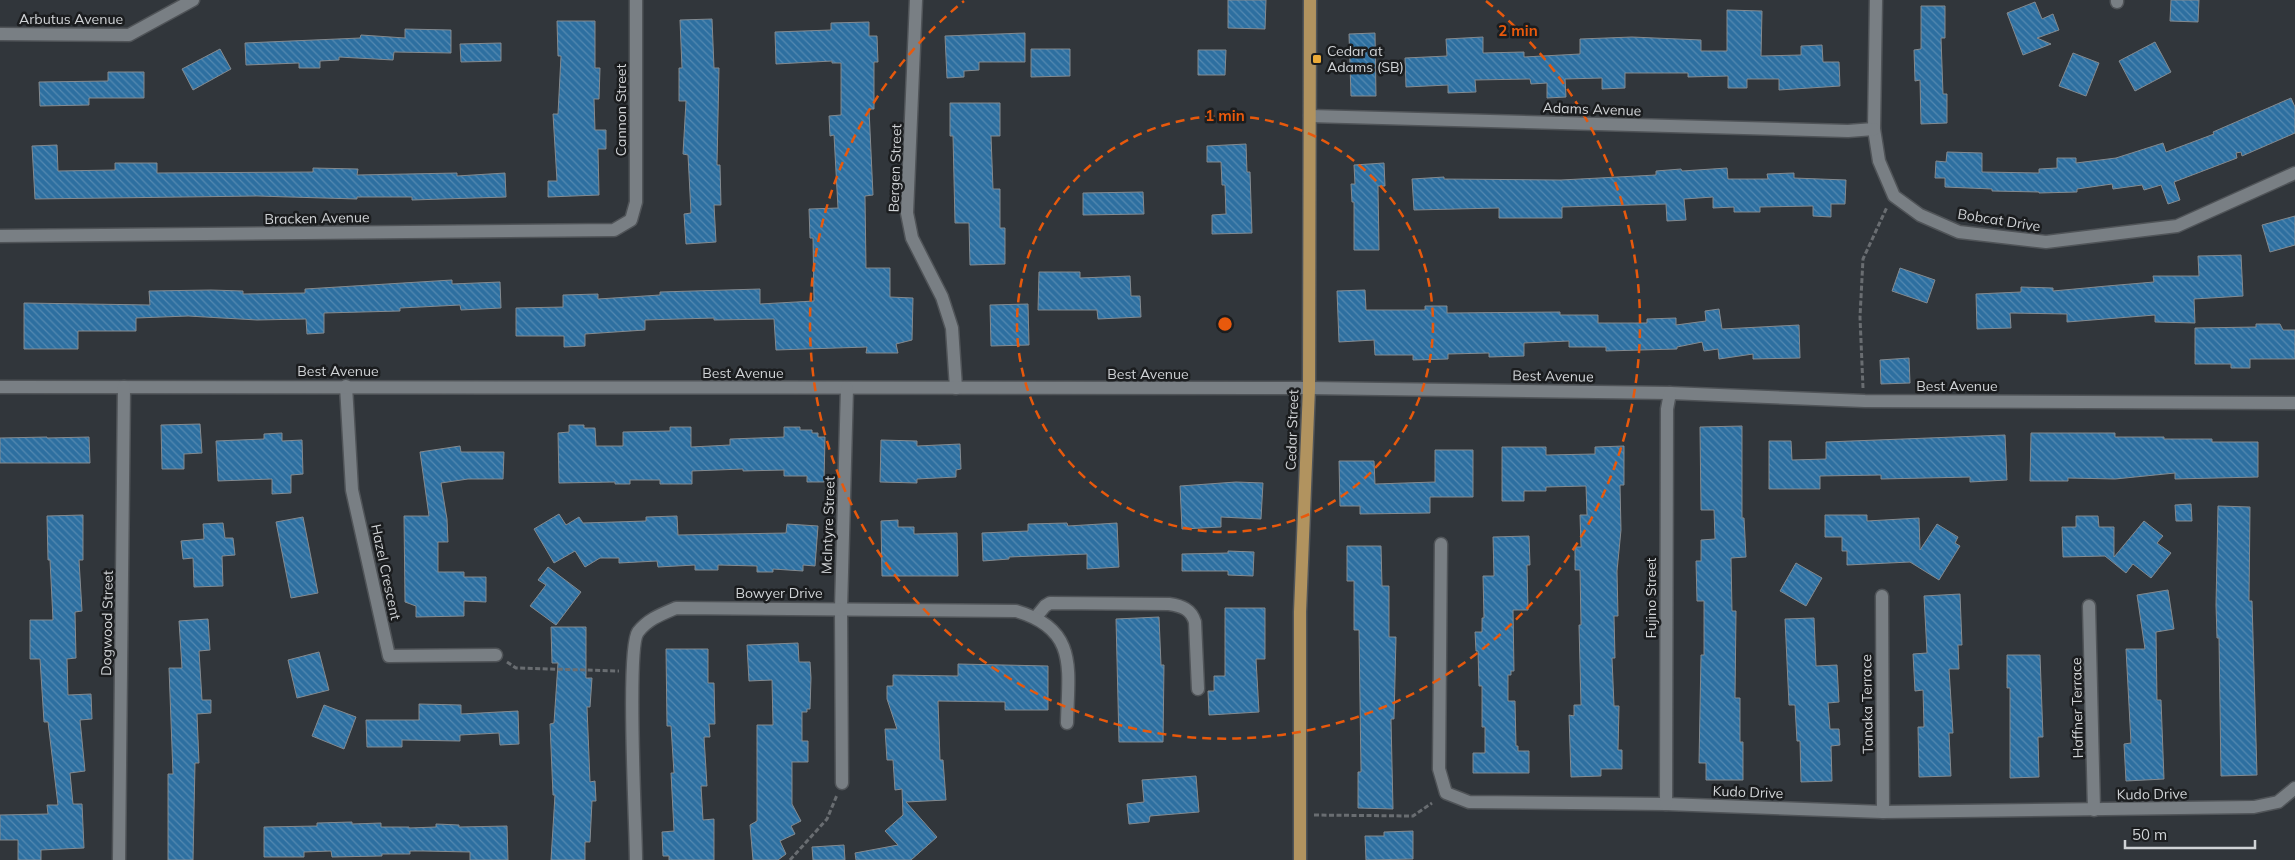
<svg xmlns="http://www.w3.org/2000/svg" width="2295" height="860" font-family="Mulish,sans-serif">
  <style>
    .building { fill: url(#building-back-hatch); stroke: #848a8f }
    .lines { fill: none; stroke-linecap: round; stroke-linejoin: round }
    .minor-casing { stroke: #505458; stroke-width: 15 }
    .major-casing { stroke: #505458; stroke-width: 15 }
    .path { stroke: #696d71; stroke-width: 3; stroke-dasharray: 5 2.5; stroke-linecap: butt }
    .minor { stroke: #797f84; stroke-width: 12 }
    .major { stroke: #b1935f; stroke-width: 12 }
    .ring { fill: none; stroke: #e8590c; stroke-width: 2.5; stroke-dasharray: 9 6 }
    .poi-dot { fill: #eaaa38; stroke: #1b1d1f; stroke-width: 2 }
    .labels { text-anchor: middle; stroke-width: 5; stroke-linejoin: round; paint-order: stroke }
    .street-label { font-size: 14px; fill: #d0d3d6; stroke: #1b1d1f }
    .poi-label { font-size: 14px; fill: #d0d3d6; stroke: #1b1d1f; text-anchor: start }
    .centre { fill: #e8590c; stroke: #1b1d1f; stroke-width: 2.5 }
    .ring-label { font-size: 15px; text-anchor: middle; font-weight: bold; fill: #e8590c; stroke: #1b1d1f; stroke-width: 5; stroke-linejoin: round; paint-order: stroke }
  </style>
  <defs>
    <pattern id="building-back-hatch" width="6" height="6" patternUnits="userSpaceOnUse" patternTransform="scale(1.25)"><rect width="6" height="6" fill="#2d6fa0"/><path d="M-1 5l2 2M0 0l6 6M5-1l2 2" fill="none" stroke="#5489b1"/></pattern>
  </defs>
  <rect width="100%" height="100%" fill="#31363b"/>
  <g class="building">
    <polygon points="1228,0 1266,0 1265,29 1228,28"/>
    <polygon points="2171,0 2199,0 2198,22 2170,21"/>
    <polygon points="2035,2 2042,19 2053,14 2059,30 2037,38 2051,44 2023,55 2007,13"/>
    <polygon points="1921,6 1945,6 1945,38 1941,38 1943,94 1947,94 1947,123 1921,124 1920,80 1915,81 1914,50 1921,49"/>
    <polygon points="1727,10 1762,11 1761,56 1801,55 1801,46 1822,45 1823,62 1839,62 1840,86 1779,90 1779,79 1747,79 1747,88 1728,88 1728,76 1688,77 1688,73 1625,73 1625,88 1602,89 1602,78 1565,79 1566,97 1547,98 1547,83 1531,84 1530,79 1475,80 1476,92 1448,93 1448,85 1406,87 1405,58 1447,56 1446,39 1483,37 1483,53 1524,52 1524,57 1580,54 1580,39 1632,37 1701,40 1701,51 1727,51"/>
    <polygon points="712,19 714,68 719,68 717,165 720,165 721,205 714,205 716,242 686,244 684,214 691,213 688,155 683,154 686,101 679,101 679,68 682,68 680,20"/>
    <polygon points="557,21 595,21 595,68 600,68 599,99 594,99 595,130 606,130 606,149 598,149 599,195 548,197 548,181 557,181 553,114 558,114 561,56 558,56"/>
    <polygon points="869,22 869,36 877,36 878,62 874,62 874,109 869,109 873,195 865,196 866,268 890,268 890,297 913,298 912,340 896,344 898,353 866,353 867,347 776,350 774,319 714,320 714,318 645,320 645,330 585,334 585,346 564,347 564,336 516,336 516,308 563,307 563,295 598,294 598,299 660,295 660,292 760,289 760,304 814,301 813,238 810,238 809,209 838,208 834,135 830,136 829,116 841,115 841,63 832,63 832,61 776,64 775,32 831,30 831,23"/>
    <polygon points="405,29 451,30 451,53 394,52 393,60 339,57 339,60 320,61 320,68 299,68 299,63 246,65 245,43 360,38 361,35 405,38"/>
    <polygon points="1025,33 1025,62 979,62 979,70 964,71 964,77 947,78 945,36"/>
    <polygon points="1375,33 1376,96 1351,96 1349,34"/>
    <polygon points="2155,42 2171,72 2135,91 2119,61"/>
    <polygon points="501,43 501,61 461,62 460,44"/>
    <polygon points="220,49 231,69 193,90 182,69"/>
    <polygon points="1031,49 1070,49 1070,76 1031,77"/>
    <polygon points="1198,50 1226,50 1225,75 1198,75"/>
    <polygon points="2073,53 2099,63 2086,96 2059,86"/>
    <polygon points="108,72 144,72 144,98 89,98 89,105 40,106 39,82 108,81"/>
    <polygon points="2291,98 2295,107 2295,133 2242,156 2241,152 2236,153 2237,158 2174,182 2180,200 2168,204 2161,185 2144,190 2142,185 2113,189 2112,184 2077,189 2077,192 2039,193 2039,192 1992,191 1992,189 1945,187 1945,178 1935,178 1936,161 1946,162 1947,152 1982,153 1982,172 2039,173 2039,169 2057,168 2057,158 2076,158 2076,163 2116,158 2163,143 2166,152 2214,134 2213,132"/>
    <polygon points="950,103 1000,103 1000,136 991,136 993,189 1000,189 1000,228 1005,228 1005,264 970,265 969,223 955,223 953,136 950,136"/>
    <polygon points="1246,144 1247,172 1250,172 1252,233 1212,234 1212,215 1226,214 1225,185 1222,185 1221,162 1207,162 1207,146"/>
    <polygon points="57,145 58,171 115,170 115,163 157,163 157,173 313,172 313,168 358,169 357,175 457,173 457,176 505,173 506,197 412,200 412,197 357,197 357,199 257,196 35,199 32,146"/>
    <polygon points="1384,163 1385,186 1378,186 1379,250 1354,250 1354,202 1352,202 1351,184 1355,184 1354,165"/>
    <polygon points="1727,168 1728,179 1768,179 1767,174 1794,173 1794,178 1846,180 1845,204 1831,204 1831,217 1813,216 1813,206 1760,207 1760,212 1734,212 1734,207 1713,208 1713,197 1684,199 1686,220 1667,221 1666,204 1562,207 1562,218 1499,218 1499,208 1414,210 1412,179 1444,177 1444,179 1561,180 1656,175 1656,171 1681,169 1682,171"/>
    <polygon points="1143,192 1144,214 1083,215 1083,193"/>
    <polygon points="2295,216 2295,245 2270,252 2262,225"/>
    <polygon points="2241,255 2243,296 2194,299 2195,323 2155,322 2155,315 2067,322 2067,314 2010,313 2011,328 1977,329 1976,294 2021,292 2021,287 2053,288 2053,291 2107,286 2154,282 2153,276 2199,276 2198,256"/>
    <polygon points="1900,268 1935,280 1927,303 1892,291"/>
    <polygon points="1039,272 1080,272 1080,278 1130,276 1131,296 1140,296 1141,317 1098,319 1097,310 1038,310"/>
    <polygon points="452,280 452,284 500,282 501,308 461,310 460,305 400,308 400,311 324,313 324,333 307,334 306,319 257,320 188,316 136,318 136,331 78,331 78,349 24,349 24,303 150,305 149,291 211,290 243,291 243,294 305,293 305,289"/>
    <polygon points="1365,290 1366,310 1425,310 1425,306 1447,306 1447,313 1560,312 1560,315 1598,315 1598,323 1647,323 1647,319 1676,318 1676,325 1706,321 1705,311 1719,309 1722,329 1799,325 1800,358 1753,359 1753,354 1719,359 1718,349 1704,351 1702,342 1677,347 1677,349 1606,351 1606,347 1569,347 1569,341 1524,343 1524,356 1489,357 1489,353 1448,354 1448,359 1413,360 1413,355 1375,355 1374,340 1339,342 1337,291"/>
    <polygon points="1028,304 1029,345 991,346 990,305"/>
    <polygon points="2256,324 2280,324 2283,330 2295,330 2295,359 2250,359 2250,368 2231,368 2231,364 2195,364 2195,328 2256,327"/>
    <polygon points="1909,358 1910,383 1881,384 1880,360"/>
    <polygon points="200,424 202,453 184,454 184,469 162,469 161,425"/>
    <polygon points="569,425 584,425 584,428 595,428 596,446 623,446 623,432 670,431 670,427 691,427 691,447 730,445 730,439 784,437 784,427 800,427 800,430 812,430 812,433 818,433 818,437 825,437 824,482 807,482 807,476 784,476 784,470 743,471 743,469 692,471 692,484 660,484 660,480 630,480 630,484 615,484 615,482 559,483 558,433 569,432"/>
    <polygon points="1742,426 1742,518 1744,518 1746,557 1731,558 1732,611 1736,611 1735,698 1740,698 1740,742 1743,742 1743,780 1706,780 1706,763 1699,763 1701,655 1704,655 1704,601 1697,601 1696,561 1701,561 1701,540 1715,539 1714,510 1701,510 1700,427"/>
    <polygon points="282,433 282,441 302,440 303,474 291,475 291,493 272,494 272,479 218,481 216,441 264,439 264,434"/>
    <polygon points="2031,433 2115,433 2115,437 2164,437 2164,439 2212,439 2212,442 2258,442 2258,477 2175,479 2175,473 2115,479 2068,478 2068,481 2030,481"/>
    <polygon points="2005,435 2007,480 1970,482 1970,477 1881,479 1881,475 1820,476 1820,489 1769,489 1769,441 1791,441 1792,460 1826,459 1826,442"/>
    <polygon points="47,437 47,438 89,437 90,463 0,463 0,438"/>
    <polygon points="881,440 917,441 917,446 960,444 961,469 956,470 956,477 917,479 917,483 880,482"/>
    <polygon points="460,446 461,452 504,452 503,479 468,479 441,483 447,519 448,542 438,542 438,572 464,572 464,577 486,577 486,602 464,601 464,616 416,617 416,606 405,602 404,516 429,516 420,452"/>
    <polygon points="1624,446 1624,485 1620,485 1621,530 1617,571 1618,616 1614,616 1615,658 1612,658 1614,706 1619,706 1618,750 1622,750 1622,769 1601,769 1601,776 1571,777 1569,715 1574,716 1574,705 1581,705 1579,625 1581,625 1580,570 1575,570 1575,547 1581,547 1580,515 1587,515 1586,486 1546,487 1546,491 1524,491 1524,501 1502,501 1502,447 1546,447 1546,455 1595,454 1595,447"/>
    <polygon points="1435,450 1473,450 1473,497 1430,497 1430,513 1360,514 1360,506 1340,506 1339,461 1374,461 1375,484 1435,482"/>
    <polygon points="1236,482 1263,483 1261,519 1221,517 1221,527 1182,529 1180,486"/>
    <polygon points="2191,504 2192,521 2176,521 2175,505"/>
    <polygon points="2218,506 2250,507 2249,601 2252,601 2257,775 2221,776 2219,638 2217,638 2216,605"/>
    <polygon points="559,514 566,525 579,517 583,523 646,521 646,517 677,516 678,535 786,533 787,524 818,526 815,566 803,565 803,571 773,569 773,572 757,572 757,566 718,565 718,570 695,570 695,565 658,567 657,561 619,563 619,558 600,558 585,567 575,551 554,563 534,529"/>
    <polygon points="83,515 83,560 79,560 82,611 75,612 76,658 67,659 68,695 91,694 92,719 80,720 85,771 70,773 73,804 82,804 84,848 41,850 41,860 18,860 18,840 0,840 0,815 48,814 47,805 58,805 48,722 44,722 40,659 30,659 30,620 53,620 50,560 48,560 47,516"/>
    <polygon points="1825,515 1867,515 1867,521 1919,518 1920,550 1937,524 1958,537 1955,543 1960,546 1939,580 1910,562 1847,565 1847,551 1842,551 1842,537 1825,537"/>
    <polygon points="2076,516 2098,516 2099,527 2114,527 2114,557 2144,521 2163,536 2157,543 2171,553 2151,578 2133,564 2126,573 2105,556 2063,557 2062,527 2076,527"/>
    <polygon points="303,517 318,593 291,598 276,522"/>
    <polygon points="898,520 898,527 914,527 914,534 957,533 958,576 882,576 881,521"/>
    <polygon points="223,523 225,538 233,538 235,555 222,556 223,586 194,587 193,558 183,559 181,541 204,539 203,524"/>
    <polygon points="1067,523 1068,526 1117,523 1119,567 1087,569 1087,554 1009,557 1009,559 983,561 982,533 1028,531 1028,524"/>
    <polygon points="1529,536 1530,565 1527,565 1528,610 1513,610 1514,671 1511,671 1511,675 1508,675 1508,701 1515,701 1516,746 1518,746 1518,751 1529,751 1529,773 1473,773 1473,753 1485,753 1485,727 1482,727 1482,686 1479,686 1478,651 1476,651 1475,632 1482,632 1482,618 1484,618 1483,576 1494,576 1493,537"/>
    <polygon points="1347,546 1381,546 1382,586 1389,586 1389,637 1396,637 1394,719 1391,719 1393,809 1358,808 1358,772 1361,772 1359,630 1354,630 1354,581 1347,581"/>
    <polygon points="1228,551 1254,552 1253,576 1228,575 1228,571 1182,571 1182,554 1228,553"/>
    <polygon points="1796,563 1822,578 1806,606 1780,591"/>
    <polygon points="548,567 581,592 556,625 530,606 546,585 538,580"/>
    <polygon points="2168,590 2174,629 2156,632 2157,700 2161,700 2164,779 2126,781 2124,744 2131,743 2126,649 2145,649 2137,595"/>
    <polygon points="1960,594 1962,645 1958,645 1959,669 1949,669 1953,733 1949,733 1951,776 1919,777 1918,727 1924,727 1923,690 1915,691 1913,654 1927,653 1924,596"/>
    <polygon points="1225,608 1265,608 1265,659 1256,659 1259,712 1209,715 1208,691 1214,691 1214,676 1225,676"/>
    <polygon points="1159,617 1161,665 1164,665 1163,742 1119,742 1116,619"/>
    <polygon points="1814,618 1816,666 1837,665 1839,702 1828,703 1830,729 1839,729 1840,745 1831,746 1832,781 1801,782 1800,741 1797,741 1795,705 1789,705 1785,619"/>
    <polygon points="208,619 210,650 199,651 202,700 211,700 211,713 197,714 199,763 195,763 193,860 168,860 168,774 173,774 169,668 182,668 179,621"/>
    <polygon points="551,627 586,627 586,678 592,678 590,707 587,707 590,782 595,781 596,801 592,801 590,842 585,842 585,860 551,860 555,795 553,795 550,724 554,723 558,663 552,663"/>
    <polygon points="798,643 799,662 810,662 811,678 810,709 807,709 807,712 802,712 802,741 808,741 808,762 792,762 792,804 801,821 791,826 795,834 780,841 786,854 778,860 753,860 750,825 757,821 757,725 773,725 772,680 749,681 747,645"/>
    <polygon points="666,649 708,649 708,683 714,683 715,724 709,724 710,737 704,737 707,786 701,786 703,820 714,819 714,860 669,860 669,856 663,856 662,832 674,831 671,773 674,773 671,726 667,726"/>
    <polygon points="319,652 329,690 297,698 288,660"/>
    <polygon points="2007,655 2040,655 2043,737 2038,737 2039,777 2010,778 2010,688 2007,688"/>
    <polygon points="958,664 1048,666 1048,710 1005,710 1005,702 938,701 940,760 943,760 946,800 906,802 937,837 911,860 856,860 855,853 898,845 885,831 903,815 902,789 895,790 893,760 887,760 885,729 897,729 887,699 887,686 893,686 893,675 958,676"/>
    <polygon points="419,704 461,705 461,714 518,711 519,744 500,745 499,733 460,735 460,741 402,740 402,747 367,747 366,720 419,720"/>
    <polygon points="324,705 356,717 344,749 312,736"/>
    <polygon points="1196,776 1199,812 1150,816 1149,822 1129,824 1127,804 1144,802 1142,780"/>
    <polygon points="352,822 352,824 381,823 381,827 409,827 409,828 436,827 436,824 459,825 459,827 507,826 508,860 470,860 470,852 423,851 410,851 410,854 382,854 382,856 332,857 331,851 304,852 304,857 264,857 264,827 317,826 317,823"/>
    <polygon points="1413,831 1413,859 1366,860 1365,836 1384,836 1384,832"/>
    <polygon points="844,845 845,860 813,860 812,847"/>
  </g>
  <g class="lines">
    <g class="minor-casing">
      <g id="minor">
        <polyline points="916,0 907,213 912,238 942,297 952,328 956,388"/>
        <polyline points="1876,0 1874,129 1879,161 1894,196 1920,215 1959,232 2046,242 2177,226 2295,173"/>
        <polyline points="2117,0 2117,2"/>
        <polyline points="0,34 129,35 193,0"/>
        <polyline points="1310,116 1848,131 1874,129"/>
        <polyline points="0,236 614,230 631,220 636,202 636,0"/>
        <polyline points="346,386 352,490 389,656 496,655"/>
        <polyline points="0,387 1309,388 1670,393 1865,401 2295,403"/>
        <polyline points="1441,544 1439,769 1446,793 1469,802 1666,804 1883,812 2254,807 2278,802 2295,788"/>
        <polyline points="1882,596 1883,812"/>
        <polyline points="2089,606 2094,810"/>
        <path d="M1036,617L1045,606L1050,603L1169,604C1182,606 1191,609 1195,622L1198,689"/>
        <polyline points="842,783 841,609 847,388"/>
        <polyline points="1666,804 1667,409 1670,393"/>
        <polyline points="119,860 124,387"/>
        <path d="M636,860C636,827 626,649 638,632C648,619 662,614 676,608L1016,611C1079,629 1068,670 1067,723"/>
      </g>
    </g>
    <g class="major-casing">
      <polyline id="major" points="1300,860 1300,612 1309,388 1310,0"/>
    </g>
    <g class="path">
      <polyline points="1863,388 1860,317 1863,259 1887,207"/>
      <polyline points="507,662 516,668 619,671"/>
      <polyline points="1314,815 1413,816 1432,803"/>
      <polyline points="790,860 827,819 837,795"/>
    </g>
    <use href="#minor" class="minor"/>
    <use href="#major" class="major"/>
  </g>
  <g class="ring">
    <circle cx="1225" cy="324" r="208"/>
    <path d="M1486 1A415 415 0 1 1 964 1"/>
  </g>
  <rect class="poi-dot" x="1312" y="54" width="10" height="10" rx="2.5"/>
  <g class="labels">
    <g class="street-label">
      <text x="71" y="24">Arbutus Avenue</text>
      <text transform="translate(1592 109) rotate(2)" y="5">Adams Avenue</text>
      <text transform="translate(621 110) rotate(-90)" y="5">Cannon Street</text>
      <text transform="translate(895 168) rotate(-88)" y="5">Bergen Street</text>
      <text transform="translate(317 218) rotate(-1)" y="5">Bracken Avenue</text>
      <text transform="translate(1999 220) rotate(9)" y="5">Bobcat Drive</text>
      <text x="338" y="376">Best Avenue</text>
      <text x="743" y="378">Best Avenue</text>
      <text x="1148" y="379">Best Avenue</text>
      <text transform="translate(1553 376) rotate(1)" y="5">Best Avenue</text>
      <text x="1957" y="391">Best Avenue</text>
      <text transform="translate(1292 430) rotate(-88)" y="5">Cedar Street</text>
      <text transform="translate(828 525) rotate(-88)" y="5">McIntyre Street</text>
      <text transform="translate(386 572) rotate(78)" y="5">Hazel Crescent</text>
      <text x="779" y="598">Bowyer Drive</text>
      <text transform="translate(1651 598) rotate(-90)" y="5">Fujino Street</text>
      <text transform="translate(107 623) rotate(-89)" y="5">Dogwood Street</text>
      <text transform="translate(1867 704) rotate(-91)" y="5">Tanaka Terrace</text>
      <text transform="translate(2077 708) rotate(-91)" y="5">Haffner Terrace</text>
      <text transform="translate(1748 792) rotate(2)" y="5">Kudo Drive</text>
      <text transform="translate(2152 794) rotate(-1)" y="5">Kudo Drive</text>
    </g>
    <g class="poi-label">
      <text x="1327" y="56">Cedar at<tspan x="1327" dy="16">Adams (SB)</tspan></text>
    </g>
  </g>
  <circle cx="1225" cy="324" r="8" class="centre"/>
  <g class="ring-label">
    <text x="1518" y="36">2 min</text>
    <text x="1225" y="121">1 min</text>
  </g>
  <path d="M2125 840v8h130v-8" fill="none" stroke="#d0d3d6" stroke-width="2.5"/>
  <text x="2132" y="840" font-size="15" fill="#d0d3d6" stroke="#1b1d1f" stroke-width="4" paint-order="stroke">50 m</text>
</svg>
